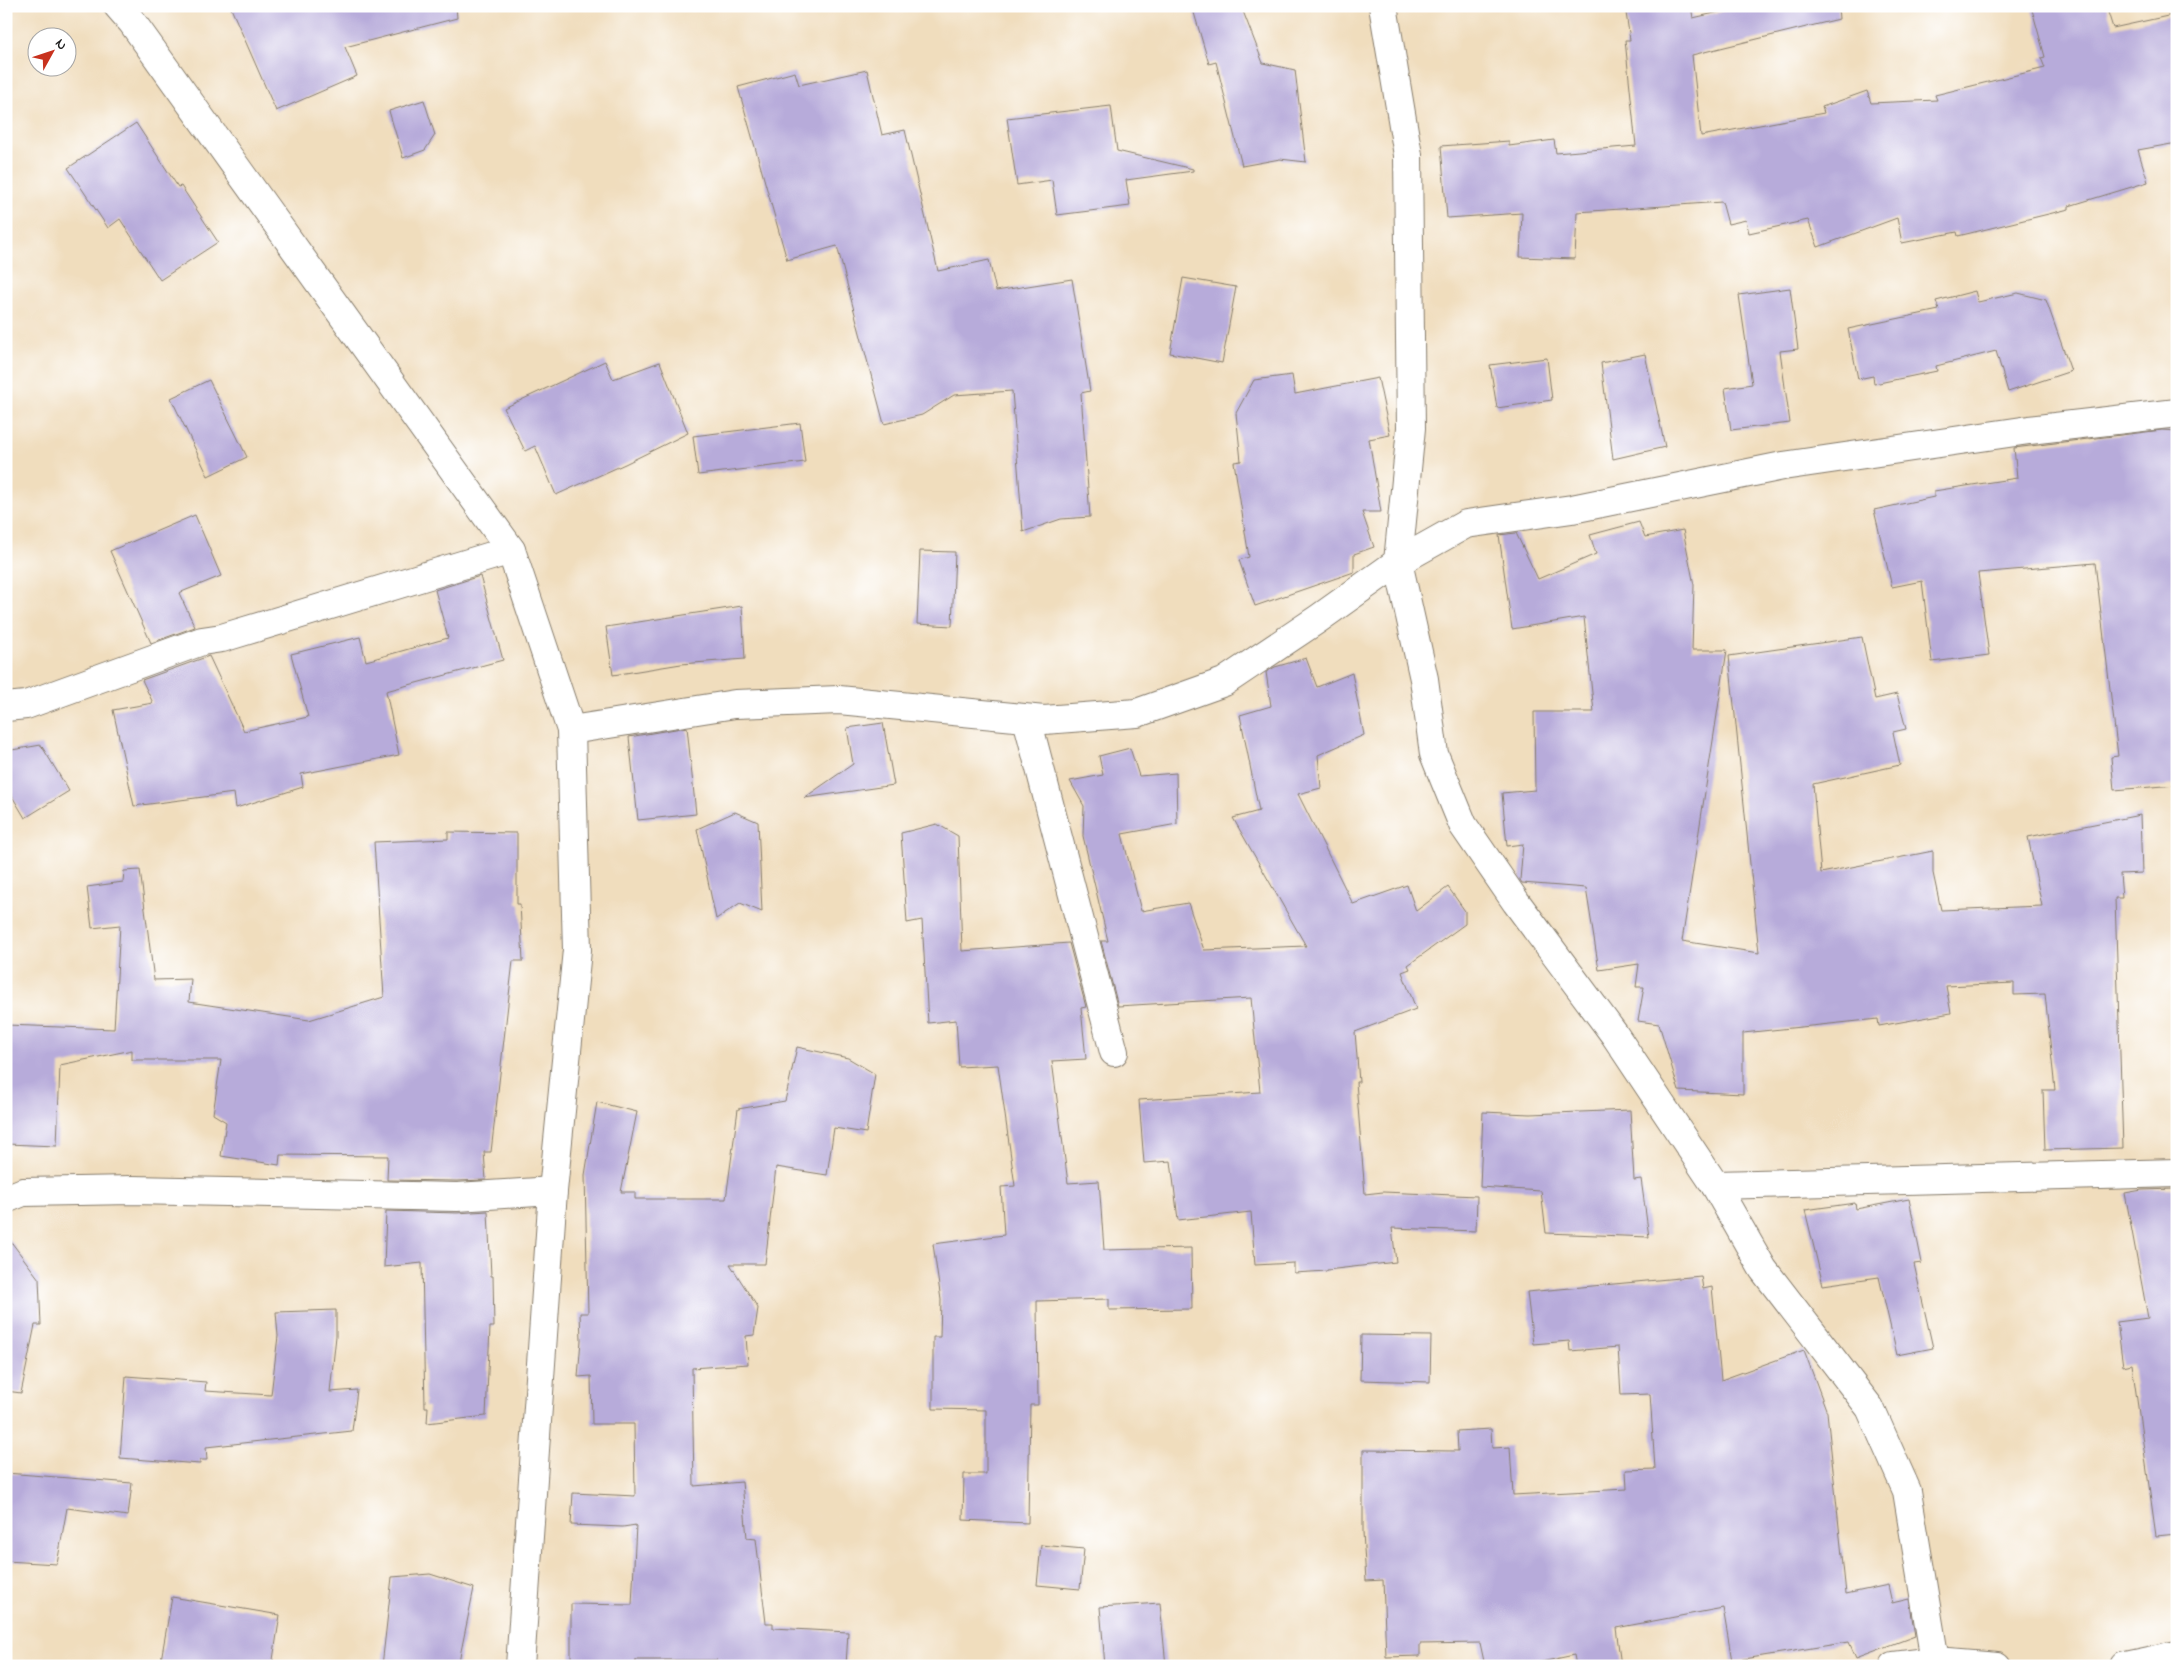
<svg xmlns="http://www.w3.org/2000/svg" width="2183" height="1672" font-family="'Indie Flower',sans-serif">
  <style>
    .building { fill: #b7abda }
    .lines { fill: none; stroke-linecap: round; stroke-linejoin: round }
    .minor-casing { stroke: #867c6c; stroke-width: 30 }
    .minor { stroke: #fff; stroke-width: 28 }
  </style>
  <rect width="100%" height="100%" fill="#fff"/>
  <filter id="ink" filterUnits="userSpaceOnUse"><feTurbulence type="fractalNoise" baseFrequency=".02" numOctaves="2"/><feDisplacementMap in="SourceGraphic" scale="10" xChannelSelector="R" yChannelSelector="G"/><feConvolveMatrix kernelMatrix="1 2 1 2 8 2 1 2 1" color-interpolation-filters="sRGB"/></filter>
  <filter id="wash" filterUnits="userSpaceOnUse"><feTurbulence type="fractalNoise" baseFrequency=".0096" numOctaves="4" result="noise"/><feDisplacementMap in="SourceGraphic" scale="20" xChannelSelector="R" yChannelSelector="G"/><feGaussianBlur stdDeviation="1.12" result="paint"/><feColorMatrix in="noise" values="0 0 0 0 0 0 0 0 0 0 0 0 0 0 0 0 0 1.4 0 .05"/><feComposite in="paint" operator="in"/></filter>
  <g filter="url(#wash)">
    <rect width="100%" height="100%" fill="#f0ddbd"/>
    <g id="blocks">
      <g class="building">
        <polygon points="230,6 456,6 457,18 345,47 357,76 276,111"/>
        <polygon points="1192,6 1241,6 1263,63 1295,70 1306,162 1280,159 1242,166 1216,62 1209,64"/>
        <polygon points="1625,6 1691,6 1693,18 1745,6 1838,6 1839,19 1692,55 1701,136 1824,113 1822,107 1867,91 1871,103 1937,100 1935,95 2045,68 2041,58 2045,57 2031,6 2106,6 2113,28 2177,14 2177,143 2138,150 2148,182 2069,206 2069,209 1958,236 1957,232 1902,243 1897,218 1818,247 1808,220 1749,233 1746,220 1728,224 1722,202 1577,212 1575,259 1520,257 1522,213 1447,218 1441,146 1509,141 1509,146 1554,140 1556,153 1636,146 1625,40 1630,40"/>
        <polygon points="867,70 882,135 905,130 938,271 989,260 996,291 1072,279 1090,391 1081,393 1090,517 1061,519 1023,532 1012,391 954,395 922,415 884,424 837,246 787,260 738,87 795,72 799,85"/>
        <polygon points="424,100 435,135 425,150 403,158 389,111"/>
        <polygon points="1111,106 1117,151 1193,169 1193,171 1126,180 1130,206 1057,215 1052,180 1017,185 1007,118"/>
        <polygon points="136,123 178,187 181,186 218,242 160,280 120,219 108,228 68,168"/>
        <polygon points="1183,278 1236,287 1222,363 1170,353"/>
        <polygon points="1790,288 1798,349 1780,351 1790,423 1731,430 1725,388 1752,384 1739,295"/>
        <polygon points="1975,291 1978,302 2018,293 2046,300 2071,371 2008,392 1996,351 1936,366 1937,371 1874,384 1873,376 1858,379 1848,329 1939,310 1936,301"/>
        <polygon points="1645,354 1665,447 1613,459 1601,363"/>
        <polygon points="1547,358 1552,400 1497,408 1490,365"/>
        <polygon points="605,361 613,379 660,362 688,433 625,464 556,495 535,446 525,451 504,408"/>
        <polygon points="1292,375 1295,394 1378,378 1390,435 1369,439 1381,512 1362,512 1374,547 1354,554 1354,572 1255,606 1239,560 1249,557 1234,462 1241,461 1236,413 1254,380"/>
        <polygon points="209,380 247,457 208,476 171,398"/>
        <polygon points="800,423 805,462 698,475 693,436"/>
        <polygon points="2162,430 2177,431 2177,785 2114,790 2111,757 2118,756 2095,563 1978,573 1989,655 1932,662 1922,581 1892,587 1874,510 1934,497 1934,491 2017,478 2014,448"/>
        <polygon points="195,515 221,576 179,593 195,627 151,643 110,551"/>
        <polygon points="1639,522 1645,537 1683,530 1694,585 1692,650 1727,650 1682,941 1759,953 1729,656 1862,637 1875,699 1897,694 1906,729 1893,732 1900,765 1813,784 1821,873 1933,851 1933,873 1941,910 2042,906 2028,837 2140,815 2142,873 2120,874 2122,898 2115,898 2123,1148 2045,1150 2043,1090 2055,1090 2045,994 2014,995 2014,983 1946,986 1951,1013 1879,1026 1878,1019 1743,1033 1743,1094 1679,1091 1659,1024 1638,1021 1644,987 1636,987 1639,964 1599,970 1586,888 1522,883 1520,880 1523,844 1507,846 1502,793 1535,790 1534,712 1594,712 1584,617 1512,629 1499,535 1516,533 1538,579 1596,554 1590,535"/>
        <polygon points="920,551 955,552 952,626 917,624"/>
        <polygon points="480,576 503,660 386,691 399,755 301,774 303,787 236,808 234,793 134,806 113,710 153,703 142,680 209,656 244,731 308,717 291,654 360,637 366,661 448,638 435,590"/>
        <polygon points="742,606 745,659 681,664 613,675 606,627"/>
        <polygon points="1306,658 1317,687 1352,673 1364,735 1318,755 1321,788 1298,794 1353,904 1407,885 1416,911 1448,887 1465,911 1465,924 1408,965 1410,969 1402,972 1416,1009 1355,1032 1359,1082 1356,1082 1365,1194 1383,1192 1477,1196 1476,1231 1392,1228 1396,1262 1327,1270 1327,1271 1294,1273 1294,1263 1255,1265 1251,1212 1178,1220 1171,1161 1144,1163 1139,1100 1260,1092 1251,998 1118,1006 1101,941 1108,941 1083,836 1084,806 1070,781 1103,775 1099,756 1130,748 1139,776 1176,773 1177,824 1122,834 1141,911 1188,903 1204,950 1306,946 1233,818 1259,811 1240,715 1271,706 1266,672 1275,667"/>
        <polygon points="883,723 894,785 804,798 853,764 847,728"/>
        <polygon points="687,727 696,814 638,820 629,737"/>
        <polygon points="41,745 69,791 25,818 6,786 6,751"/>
        <polygon points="735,812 758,822 762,912 740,903 716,919 697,829"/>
        <polygon points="937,824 958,836 962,951 1069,943 1086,1007 1081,1008 1086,1059 1052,1061 1068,1183 1099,1181 1104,1250 1191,1248 1192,1309 1109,1310 1109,1299 1037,1301 1038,1405 1030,1405 1028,1523 963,1520 964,1474 986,1474 986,1410 933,1409 933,1337 940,1337 941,1300 933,1244 1004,1235 1001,1187 1015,1186 998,1065 959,1067 956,1020 928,1023 922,920 907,923 901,833"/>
        <polygon points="448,832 517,833 517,904 520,904 523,961 513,961 491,1152 484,1152 486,1180 457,1181 387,1180 388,1156 280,1155 279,1165 221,1156 226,1122 213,1114 221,1060 132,1060 132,1050 60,1065 57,1146 6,1144 6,1025 114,1029 120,925 92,928 87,887 123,882 124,871 140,870 154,980 191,979 189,1002 309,1020 384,997 374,842 448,839"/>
        <polygon points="797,1047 848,1058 875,1074 866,1133 834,1128 827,1175 776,1167 765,1264 730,1264 758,1308 754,1335 746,1336 748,1364 692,1368 694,1486 742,1482 747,1538 756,1539 766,1623 773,1623 773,1628 848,1632 846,1666 717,1666 717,1660 636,1660 636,1666 571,1666 571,1604 632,1605 636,1525 623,1527 571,1525 573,1493 635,1496 634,1424 592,1424 591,1376 578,1377 581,1340 580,1313 588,1313 585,1175 597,1102 637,1112 621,1192 635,1192 635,1199 726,1199 738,1109 785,1101"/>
        <polygon points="1630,1110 1634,1180 1641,1179 1649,1237 1546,1233 1541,1191 1480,1187 1483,1112 1530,1114"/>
        <polygon points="2177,1189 2177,1534 2156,1536 2132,1364 2123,1366 2117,1322 2148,1318 2125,1193 2142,1190"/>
        <polygon points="1909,1199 1922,1263 1914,1264 1933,1348 1897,1355 1879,1277 1823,1285 1805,1210 1855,1203 1856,1209"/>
        <polygon points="386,1211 457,1213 488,1211 491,1276 493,1276 494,1327 490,1327 486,1416 427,1423 428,1407 425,1407 422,1263 384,1267"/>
        <polygon points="6,1235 39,1279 41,1325 35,1325 21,1393 6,1391"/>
        <polygon points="1701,1276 1703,1289 1712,1287 1721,1380 1804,1350 1827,1412 1846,1594 1888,1585 1892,1603 1909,1599 1915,1636 1856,1658 1849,1642 1732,1661 1723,1608 1616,1628 1621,1666 1576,1666 1574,1655 1522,1666 1485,1666 1480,1643 1420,1644 1420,1656 1386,1657 1383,1580 1366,1581 1363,1532 1363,1450 1458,1451 1457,1431 1491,1429 1492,1448 1510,1447 1513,1495 1627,1489 1626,1470 1655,1469 1650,1394 1621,1395 1618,1347 1570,1351 1569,1341 1533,1344 1527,1292"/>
        <polygon points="336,1310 336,1336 330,1392 357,1390 352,1431 206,1447 207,1460 200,1460 200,1464 120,1458 126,1376 206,1382 205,1391 271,1395 278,1336 276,1312"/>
        <polygon points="1361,1335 1431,1336 1430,1382 1360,1380"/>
        <polygon points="6,1473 132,1483 128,1516 67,1508 57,1564 6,1561"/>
        <polygon points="1041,1545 1084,1549 1080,1589 1037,1585"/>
        <polygon points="430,1574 474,1588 458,1666 382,1666 392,1577"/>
        <polygon points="172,1597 280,1615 272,1666 160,1666"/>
        <polygon points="1160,1603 1166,1666 1105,1666 1100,1607"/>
      </g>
    </g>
  </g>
  <g filter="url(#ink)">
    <use href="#blocks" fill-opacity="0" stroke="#867c6c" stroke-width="1"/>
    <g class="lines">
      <g class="minor-casing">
        <g id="minor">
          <polyline points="118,6 132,22 511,550 571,730 577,950 553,1191 520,1666"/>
          <polyline points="1383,6 1408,155 1411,428 1398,562 1424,679 1434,754 1463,825 1516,902 1614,1034 1715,1185 1763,1269 1870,1408 1907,1491 1935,1661"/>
          <polyline points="6,707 26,705 202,641 222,638 511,550"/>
          <polyline points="1027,719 1114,1052"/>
          <polyline points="571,730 735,704 839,700 1044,720 1137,713 1224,682 1318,619 1398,562 1466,524 1572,509 1783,466 2029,430 2177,413"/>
          <polyline points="1715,1185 2177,1173"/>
          <polyline points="6,1199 23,1192 133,1190 457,1197 553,1191"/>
          <polyline points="1894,1666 1935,1661 1997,1666"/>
          <polyline points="2125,1666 2177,1655"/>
        </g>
      </g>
      <use href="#minor" class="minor"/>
    </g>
  </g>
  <rect width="2183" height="1672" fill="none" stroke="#fff" stroke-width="25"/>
  <g transform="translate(52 52) rotate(50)"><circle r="24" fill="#ffffff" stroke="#a4a4a4"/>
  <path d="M0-4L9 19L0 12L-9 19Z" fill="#c8321e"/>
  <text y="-8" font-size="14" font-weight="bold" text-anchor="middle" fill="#1c1c1c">N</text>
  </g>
</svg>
